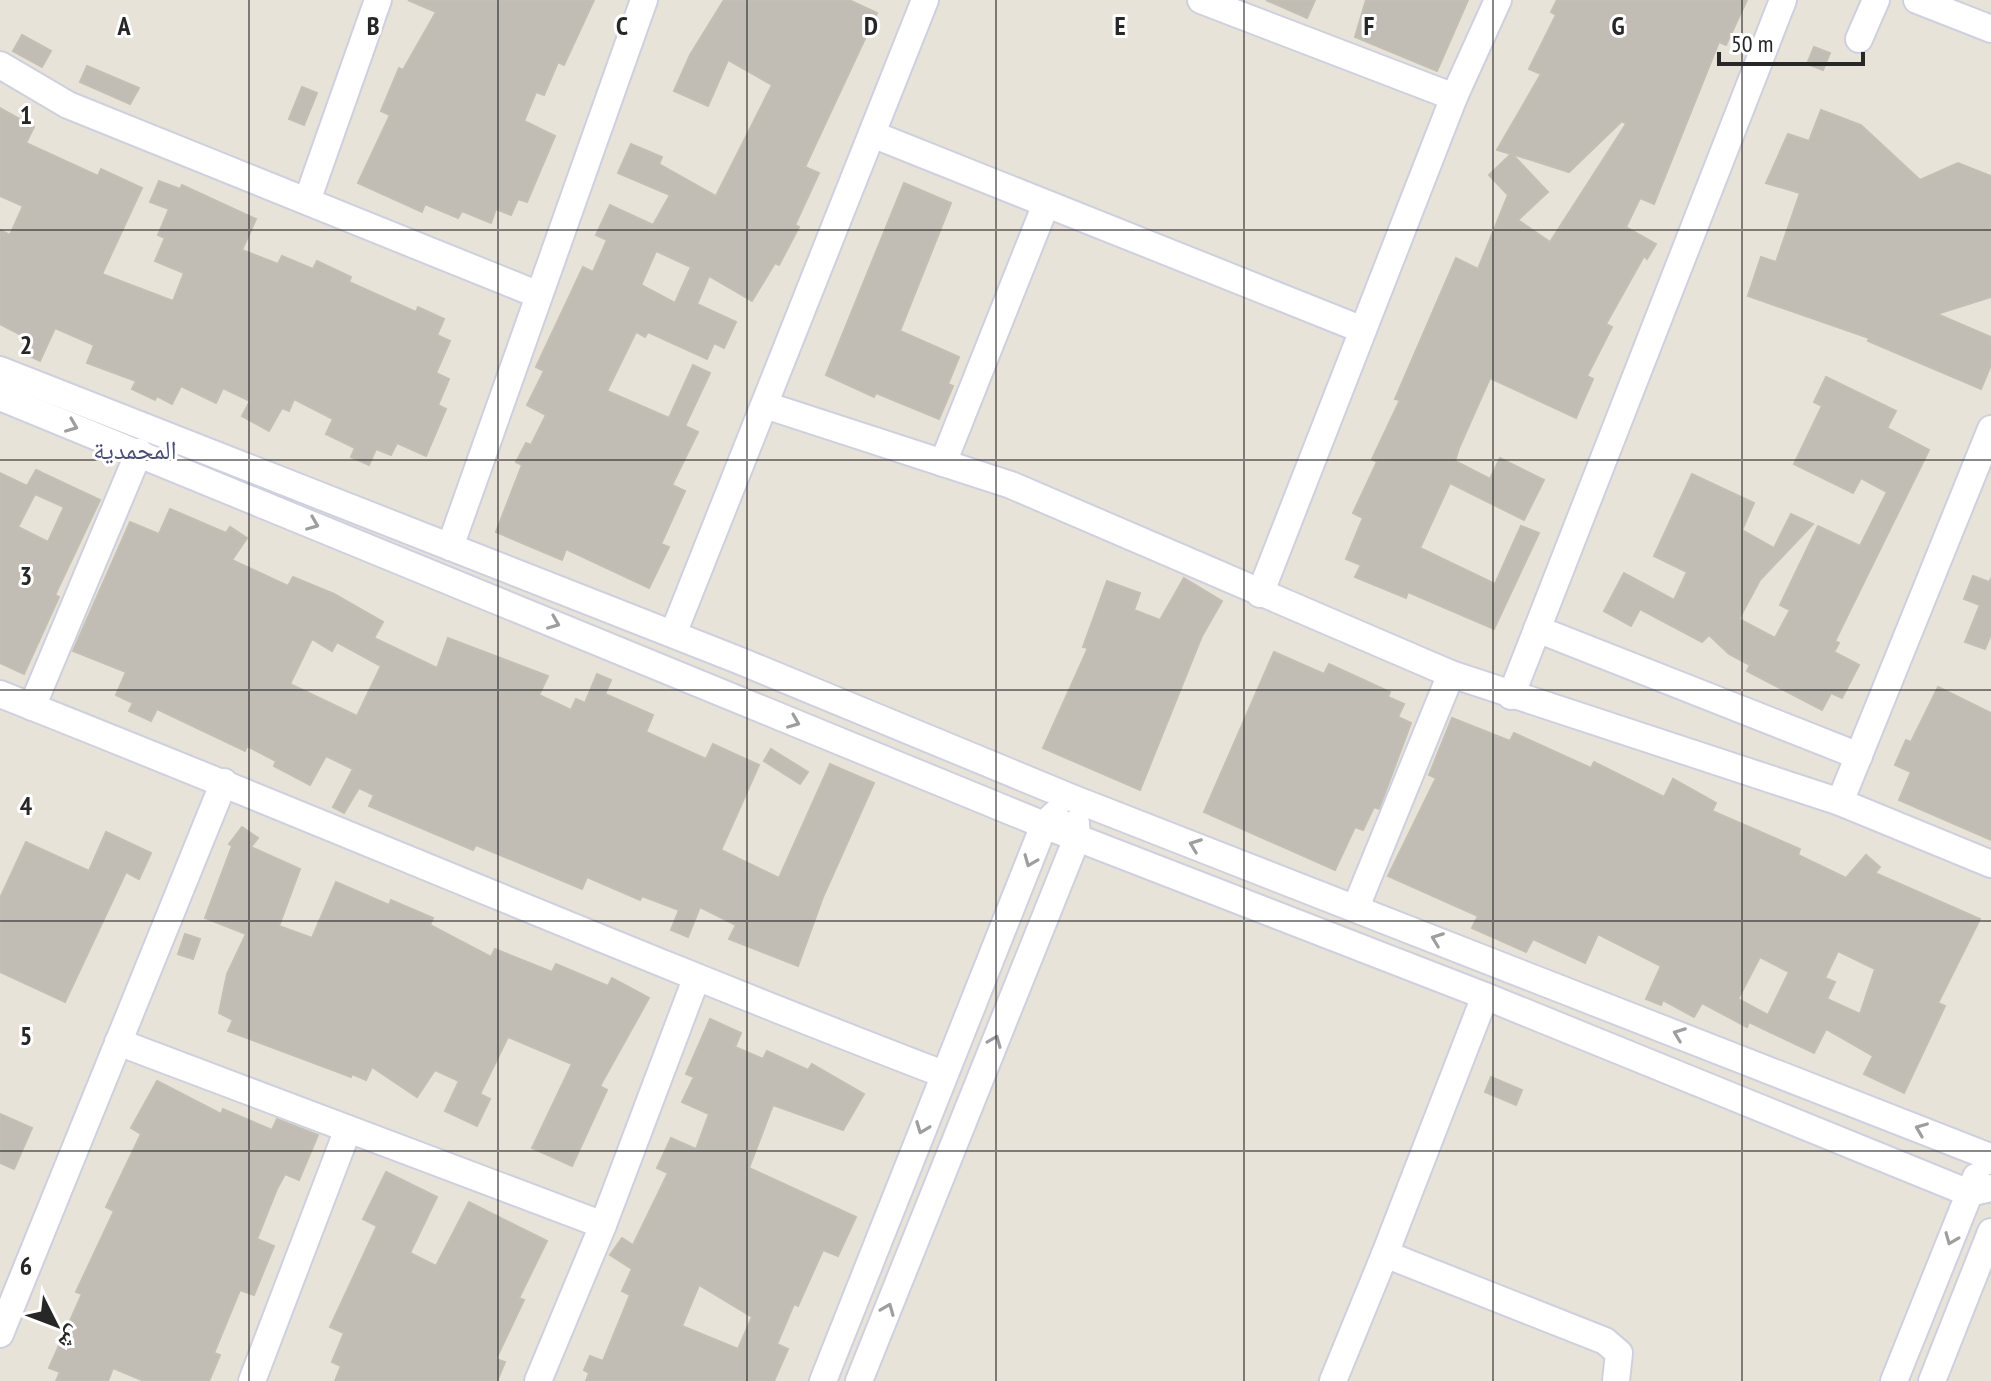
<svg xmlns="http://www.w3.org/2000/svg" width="1991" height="1381" font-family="'PT Sans Narrow','Noto Naskh Arabic',sans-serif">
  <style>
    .building { fill: #c1bdb5; stroke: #c3bfb3; stroke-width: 2; fill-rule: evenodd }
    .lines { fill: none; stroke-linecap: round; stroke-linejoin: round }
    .minor-casing { stroke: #cfd0df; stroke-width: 30 }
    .minor { stroke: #fff; stroke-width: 26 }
    .oneway { stroke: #9e9e9e }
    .grid { fill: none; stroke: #272727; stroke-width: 2; stroke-opacity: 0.55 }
    .labels { text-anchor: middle; stroke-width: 6; stroke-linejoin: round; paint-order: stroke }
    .neighbourhood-label { font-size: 26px; fill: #4c4f73; stroke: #fff }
    .grid-label { font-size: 26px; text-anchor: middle; font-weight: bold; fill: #272727; stroke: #fff; stroke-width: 6; stroke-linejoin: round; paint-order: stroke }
  </style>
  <rect width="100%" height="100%" fill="#e8e3d9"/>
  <g class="building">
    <polygon points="408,0 594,0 564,65 558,62 544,95 536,92 524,121 555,136 527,202 518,199 511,215 496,209 491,223 462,211 458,218 425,204 422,212 358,183 390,115 381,111 399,68 403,70 436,12"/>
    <path d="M724,0H849L877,13L805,167L819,173L795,225L799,227L779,265L775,263L752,301L709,276L697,304L736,322L724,348L714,343L707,359L648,332L645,337L636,332L607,391L669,418L693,365L710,373L685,426L698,432L672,485L685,491L661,544L669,547L649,588L566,549L562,560L496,532L522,465L516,462L526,443L531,445L546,415L527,405L544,371L536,367L583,267L593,272L607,240L596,235L610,205L653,225L670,195L618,173L631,144L662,157L659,164L716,196L772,85L728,60L708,106L674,91L690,55ZM656,251L691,267L675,303L641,285Z"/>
    <polygon points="1266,0 1315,0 1307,18"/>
    <polygon points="1366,0 1468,0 1437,71 1355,37"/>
    <path d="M1557,0H1747L1726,45L1719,42L1654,204L1640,198L1626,227L1656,244L1647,259L1644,256L1606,324L1612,327L1587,376L1593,379L1576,418L1490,378L1459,448L1455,461L1490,479L1500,458L1544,480L1524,520L1450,483L1420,548L1495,584L1521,526L1539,533L1494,629L1408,592L1406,598L1355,577L1361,565L1346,559L1363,518L1353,513L1377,462L1372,459L1400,400L1395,399L1437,302L1456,258L1478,269L1508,195L1489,175L1511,154L1497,150L1541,74L1529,69L1556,15L1551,12ZM1622,121L1626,124L1550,242L1518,220L1548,192L1512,154L1569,172Z"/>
    <polygon points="22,35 51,51 42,67 13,51"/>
    <polygon points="1814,47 1830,53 1823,70 1807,64"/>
    <polygon points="87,66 139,88 130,104 80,82"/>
    <polygon points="302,87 317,93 304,125 289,119"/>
    <polygon points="0,108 34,127 26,143 98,176 101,169 142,188 102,274 173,301 184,273 155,261 165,238 158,235 169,209 150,202 159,181 180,189 182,185 256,219 242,250 278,264 282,256 313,269 317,261 351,277 349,282 416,312 418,307 444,319 437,335 450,341 436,373 449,379 438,405 446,409 426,456 397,443 391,455 376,449 369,465 351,457 355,448 326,434 333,419 294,399 289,411 282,408 269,431 242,416 250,401 223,388 216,403 181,386 172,404 157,396 155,400 132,389 136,381 87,363 94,345 55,328 40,361 21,352 27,338 0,324 0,230 10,235 23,206 0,196"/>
    <polygon points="1821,110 1861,125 1920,180 1958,163 1991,176 1991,297 1937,314 1991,337 1991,365 1981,389 1868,341 1869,338 1748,296 1761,257 1776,262 1800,193 1766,183 1788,134 1809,141"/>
    <polygon points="904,183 951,203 900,331 959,357 948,384 953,386 939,419 876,393 874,397 826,375"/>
    <polygon points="1826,377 1896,411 1887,428 1929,450 1835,641 1839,643 1834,652 1859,665 1842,698 1831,693 1822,710 1747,671 1750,665 1729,654 1709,635 1702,642 1640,609 1631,626 1604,611 1624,573 1674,600 1687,572 1654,556 1692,474 1754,503 1742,530 1774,548 1791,514 1813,524 1760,580 1739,619 1775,638 1790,610 1780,605 1818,526 1860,546 1887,492 1861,478 1853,493 1794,464 1822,406 1814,402"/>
    <path d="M36,470L100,500L55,595L59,597L24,674L0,663V473L27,486ZM35,494L64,507L48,542L18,527Z"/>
    <path d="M170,509L226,533L230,527L247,538L232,560L288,586L293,577L334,594L383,622L374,638L437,668L448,638L548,676L539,695L571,710L576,699L585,703L597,674L611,680L605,694L653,715L646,732L706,759L713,744L759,765L721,850L779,878L830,764L874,783L823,897L798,966L729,939L736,925L700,907L688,937L671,930L679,910L642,896L640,900L587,877L582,889L476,845L473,850L369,806L374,795L359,788L344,813L333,807L353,769L326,756L310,785L274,766L276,761L247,746L245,751L157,709L151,721L129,711L133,703L116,695L126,672L73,651L130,522L159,534ZM312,639L332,651L337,642L381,666L357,716L290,684Z"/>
    <polygon points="1973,576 1989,582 1991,579 1991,634 1985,649 1965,642 1980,605 1964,599"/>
    <polygon points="1184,578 1222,601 1202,636 1140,790 1043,748 1088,648 1083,647 1107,581 1140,593 1134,610 1160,620"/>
    <polygon points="1274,652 1324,674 1329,664 1390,692 1388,697 1404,704 1398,717 1411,723 1379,809 1374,807 1363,830 1355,827 1335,870 1204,812"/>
    <polygon points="1938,687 1991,713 1991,840 1899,800 1911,772 1895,765 1906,740 1911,742"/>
    <path d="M1452,718L1510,741L1514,733L1591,768L1594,762L1664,797L1673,779L1716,803L1712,811L1800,849L1798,855L1846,878L1866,855L1880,867L1875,873L1980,919L1938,1003L1945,1006L1904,1093L1864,1074L1873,1056L1826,1029L1814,1053L1749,1022L1747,1027L1702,1003L1694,1017L1663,1000L1661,1005L1646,999L1661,966L1598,934L1585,963L1533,939L1526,952L1472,928L1478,916L1388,876L1436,778L1429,775ZM1838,951L1875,969L1860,1014L1827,999L1835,982L1825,978ZM1760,957L1789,972L1768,1015L1738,999Z"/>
    <polygon points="771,749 808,772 800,784 764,761"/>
    <polygon points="242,827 258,838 251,847 300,869 279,926 312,938 336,882 389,905 391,900 433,918 430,925 491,957 495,949 552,972 556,964 608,986 612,978 649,998 600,1086 607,1090 572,1166 532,1148 572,1064 508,1037 480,1094 490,1099 477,1126 445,1111 459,1081 435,1070 417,1097 372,1067 366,1080 352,1074 351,1077 228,1031 233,1020 219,1013 227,974 246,934 205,918 232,846 229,844"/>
    <polygon points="106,832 151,853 139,879 126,872 65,1002 0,972 0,898 26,842 89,871"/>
    <polygon points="185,934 200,939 193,959 178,954"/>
    <path d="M710,1019L741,1033L735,1047L763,1059L767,1051L808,1070L812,1064L864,1094L843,1130L773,1105L749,1168L856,1217L838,1256L823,1250L798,1306L794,1304L777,1344L788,1349L774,1381H586L589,1373L584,1370L590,1356L603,1361L630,1295L622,1291L632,1269L610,1255L622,1238L633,1245L668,1173L657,1168L671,1138L696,1149L709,1114L682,1102L694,1077L686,1074ZM699,1285L752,1317L738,1349L682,1326Z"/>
    <polygon points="1491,1077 1522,1090 1516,1105 1485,1092"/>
    <polygon points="157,1081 221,1114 223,1109 272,1130 277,1119 318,1135 299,1180 285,1174 277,1189 257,1239 274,1246 254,1295 240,1290 214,1353 220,1355 209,1381 144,1381 113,1368 108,1381 56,1381 60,1372 49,1368 82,1294 76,1292 114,1211 106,1207 141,1134 131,1128"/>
    <polygon points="0,1114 32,1128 14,1169 0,1163"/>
    <polygon points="386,1172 437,1197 410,1253 436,1266 469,1202 547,1241 519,1298 524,1300 496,1359 505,1362 497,1381 335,1381 341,1366 332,1362 344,1333 330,1327 377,1226 363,1219"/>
  </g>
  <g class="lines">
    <g class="minor-casing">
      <g id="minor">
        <polyline points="1201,0 1454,97"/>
        <polyline points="1917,0 1991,29"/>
        <polyline points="1859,39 1876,0"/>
        <polyline points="0,65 68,105 539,295"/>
        <polyline points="872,134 1363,330"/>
        <polyline points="307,201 378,0"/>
        <polyline points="0,370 738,660 1072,798 1985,1155 1991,1161"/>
        <polyline points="0,397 1044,825 1485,996 1969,1193 1991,1188"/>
        <polyline points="765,405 1011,485 1451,674 1840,802 1991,864"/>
        <polyline points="943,463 1046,204"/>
        <polyline points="450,547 644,0"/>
        <polyline points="1260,594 1454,97 1498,0"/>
        <polyline points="1537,629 1859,756"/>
        <polyline points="673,634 925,0"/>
        <path d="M0,694C315,818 627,953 943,1074"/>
        <polyline points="1511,696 1783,0"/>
        <polyline points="32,707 139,452"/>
        <polyline points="1840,802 1991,429"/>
        <polyline points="1356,907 1451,674"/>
        <polyline points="118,1042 603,1225"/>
        <polyline points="1385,1254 1485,996"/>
        <polyline points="0,1334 224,782"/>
        <polyline points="252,1381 348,1129"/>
        <polyline points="538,1381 603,1225 696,979"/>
        <polyline points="823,1381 1044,825 1055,814"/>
        <polyline points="859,1381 1077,838 1076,823"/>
        <polyline points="1333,1381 1385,1254 1605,1341 1619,1353 1616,1381"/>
        <polyline points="1894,1381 1976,1177"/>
        <polyline points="1932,1381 1991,1232"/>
      </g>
    </g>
    <use href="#minor" class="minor"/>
  </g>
  <defs><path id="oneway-chevron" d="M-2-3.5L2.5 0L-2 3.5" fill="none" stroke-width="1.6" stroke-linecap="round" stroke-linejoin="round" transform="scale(2)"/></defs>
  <g class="oneway">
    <use href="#oneway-chevron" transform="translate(72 426) rotate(22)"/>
    <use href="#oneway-chevron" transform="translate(313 524) rotate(22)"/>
    <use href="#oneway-chevron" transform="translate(554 623) rotate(22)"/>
    <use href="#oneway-chevron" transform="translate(794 722) rotate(22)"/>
    <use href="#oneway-chevron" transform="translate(1195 845) rotate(-159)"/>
    <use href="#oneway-chevron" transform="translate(1030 861) rotate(112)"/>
    <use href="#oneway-chevron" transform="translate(1437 939) rotate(-159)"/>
    <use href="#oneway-chevron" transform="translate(1679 1034) rotate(-159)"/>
    <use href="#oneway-chevron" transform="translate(995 1041) rotate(-68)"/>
    <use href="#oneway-chevron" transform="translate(922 1128) rotate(111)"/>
    <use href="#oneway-chevron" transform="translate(1921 1129) rotate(-158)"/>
    <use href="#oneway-chevron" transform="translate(1951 1239) rotate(112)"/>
    <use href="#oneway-chevron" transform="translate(888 1309) rotate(-68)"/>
  </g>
  <path class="grid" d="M249,0V1381M498,0V1381M747,0V1381M996,0V1381M1244,0V1381M1493,0V1381M1742,0V1381M0,230H1991M0,460H1991M0,690H1991M0,921H1991M0,1151H1991"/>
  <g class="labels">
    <g class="neighbourhood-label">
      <text x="135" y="459">المحمدية</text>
    </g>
  </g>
  <g class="grid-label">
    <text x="124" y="35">A</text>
    <text x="373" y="35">B</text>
    <text x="622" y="35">C</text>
    <text x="871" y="35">D</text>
    <text x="1120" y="35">E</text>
    <text x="1369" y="35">F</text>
    <text x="1618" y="35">G</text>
    <text x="26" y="124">1</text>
    <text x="26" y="354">2</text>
    <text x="26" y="585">3</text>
    <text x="26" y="815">4</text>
    <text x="26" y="1045">5</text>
    <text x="26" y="1275">6</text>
  </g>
  <g transform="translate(56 1325) rotate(132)" stroke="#ffffff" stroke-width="6" paint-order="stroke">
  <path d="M0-6L14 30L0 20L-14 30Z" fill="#272727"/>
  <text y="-12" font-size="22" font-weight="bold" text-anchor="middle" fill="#272727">ش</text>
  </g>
  <path d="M1719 52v12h144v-12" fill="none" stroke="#272727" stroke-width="4"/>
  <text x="1731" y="52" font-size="24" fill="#272727" stroke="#ffffff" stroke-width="6" paint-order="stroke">50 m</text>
</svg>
